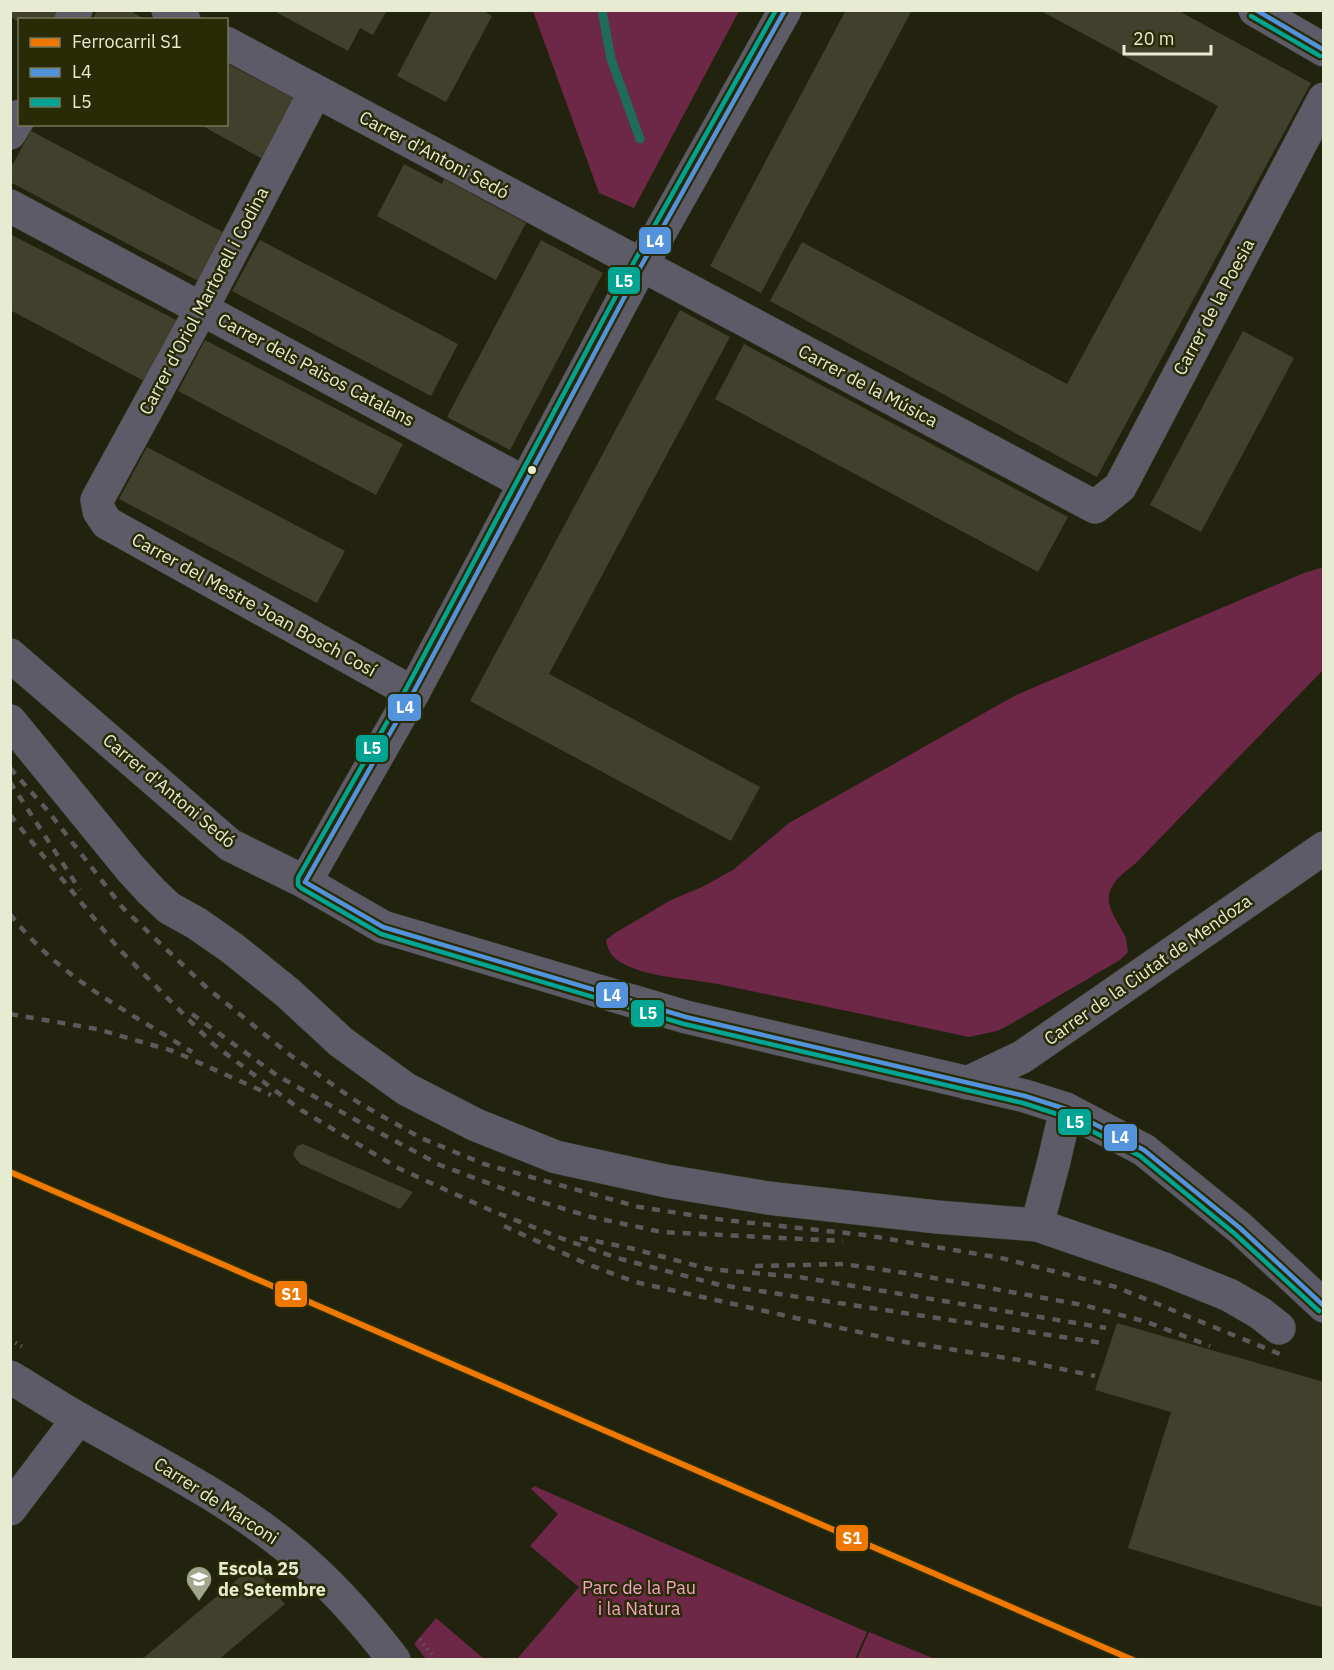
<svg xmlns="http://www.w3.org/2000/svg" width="1334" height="1670" font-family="'IBM Plex Sans',sans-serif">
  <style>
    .green { fill: #6d2747 }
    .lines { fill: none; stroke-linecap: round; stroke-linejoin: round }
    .stream { stroke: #1f6c58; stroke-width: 9 }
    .building { fill: #41402c }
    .minor-casing { stroke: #3b3d2b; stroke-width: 34 }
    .path { stroke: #59585a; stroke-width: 4; stroke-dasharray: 1.5 4.5; stroke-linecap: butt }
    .minor { stroke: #5e5b68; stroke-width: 33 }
    .rail { stroke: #5c5a58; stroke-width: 4.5; stroke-dasharray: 8 8; stroke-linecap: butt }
    .bus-1-casing { stroke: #282b06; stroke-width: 9 }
    .bus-2-casing { stroke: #282b06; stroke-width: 9 }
    .bus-1 { stroke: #5393dc; stroke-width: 4.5 }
    .bus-2 { stroke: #00a493; stroke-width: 4.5 }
    .rail-1-casing { stroke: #282b06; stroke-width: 10 }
    .rail-1 { stroke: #ef7900; stroke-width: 6 }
    .bus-dot { fill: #e7ebd1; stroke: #282b06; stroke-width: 2 }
    .labels { text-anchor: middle; stroke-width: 5; stroke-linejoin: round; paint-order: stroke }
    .street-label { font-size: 18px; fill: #e7ebd1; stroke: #282b06 }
    .poi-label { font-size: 18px; font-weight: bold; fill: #e7ebd1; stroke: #282b06; text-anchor: start }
    .park-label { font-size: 18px; fill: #f3a3c4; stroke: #282b06 }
    .line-badge { stroke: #282b06; stroke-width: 2 }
    .badge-label { font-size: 16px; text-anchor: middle; font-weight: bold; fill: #fff }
  </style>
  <rect width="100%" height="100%" fill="#21230e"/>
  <g class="green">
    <polygon points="533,11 739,11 634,208 599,193"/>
    <path d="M1323,567V670L1136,863C1129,869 1120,875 1115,882C1099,902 1118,920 1126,938C1127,943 1127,948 1128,952L1120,960L1009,1025L997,1031L969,1037C886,1019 804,1002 722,985C690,978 657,979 628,966C615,960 608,954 606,940L615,933L671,900L702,887L733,870L789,823L1016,695L1304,573Z"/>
    <polygon points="534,1486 867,1632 855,1659 517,1659 579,1587 530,1546 558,1514 531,1489"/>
    <polygon points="436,1618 484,1659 426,1659 414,1644"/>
    <polygon points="869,1632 935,1659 857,1659"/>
  </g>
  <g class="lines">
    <polyline class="stream" points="602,10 611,59 640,139"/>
  </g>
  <g class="building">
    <polygon points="10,10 58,10 54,20 20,20 20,22 10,17"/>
    <polygon points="97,10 129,10 146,20 92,20"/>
    <polygon points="272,10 387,10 373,35 360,28 348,51"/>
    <polygon points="432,10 482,10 492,16 446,102 397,76"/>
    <polygon points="846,10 912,10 761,293 710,266"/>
    <polygon points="1039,10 1177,10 1311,83 1097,477 770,301 802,242 1067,384 1218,106"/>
    <polygon points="226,63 301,102 268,162 199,124 226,124"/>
    <polygon points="31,131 230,236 204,284 10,182 10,169"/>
    <polygon points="404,164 442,184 444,179 526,223 496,280 377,216"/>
    <polygon points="10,234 180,322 148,383 10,310"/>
    <polygon points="260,240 458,344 431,396 232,291"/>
    <polygon points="541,240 603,273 510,450 447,417"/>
    <polygon points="680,310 730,337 549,674 760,787 731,841 470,701"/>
    <polygon points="1243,331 1294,358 1201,532 1150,505"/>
    <polygon points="205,340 403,444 376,495 178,391"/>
    <polygon points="744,344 1068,517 1038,572 715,399"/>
    <polygon points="147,447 345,551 317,603 119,499"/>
    <polygon points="303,1144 413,1192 400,1209 300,1164 293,1155 297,1146"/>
    <polygon points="1117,1323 1324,1382 1324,1608 1128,1548 1171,1412 1095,1390"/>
    <polygon points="253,1566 285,1604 218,1660 141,1660"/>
  </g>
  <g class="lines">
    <g class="minor-casing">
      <g id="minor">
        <polyline points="168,10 184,20"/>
        <polyline points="1255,10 1324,50"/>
        <polyline points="71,20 76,10"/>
        <polyline points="226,43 1095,507 1120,487 1324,99"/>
        <polyline points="315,92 202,308 97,500 99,511 107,523 413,693"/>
        <polyline points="10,133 20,116"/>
        <polyline points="10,206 525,483"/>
        <polyline points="10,655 230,845 305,882 383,927 686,1017 1025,1096 1066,1109 1144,1150 1240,1228 1324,1306"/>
        <polyline points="10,721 130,868 151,891 169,908 196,923 232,948 288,993 341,1042 406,1089 476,1125 556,1157 666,1181 768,1198 937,1217 1037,1225 1162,1268 1229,1295 1260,1313 1279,1328"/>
        <polyline points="305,882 413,693 641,266 785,10"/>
        <polyline points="967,1083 1022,1057 1324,848"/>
        <polyline points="1037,1225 1054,1161 1066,1109"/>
        <path d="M10,1377C34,1391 57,1407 81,1420C151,1460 224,1496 287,1547C328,1580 362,1618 394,1660"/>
        <polyline points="10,1509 78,1419"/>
      </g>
    </g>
    <g class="path">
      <polyline points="10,1340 23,1347"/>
      <polyline points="420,1639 436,1660"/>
    </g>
    <use href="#minor" class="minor"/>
    <g class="rail">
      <polyline points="10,768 48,811 123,908 206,987 290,1055 359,1103 421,1138 484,1164 639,1207 724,1220 865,1235 1001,1258 1116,1287 1287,1357"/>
      <polyline points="10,782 80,890"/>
      <polyline points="10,815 119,949 213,1044 301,1110 398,1168 490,1210 566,1240 617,1258 720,1285 1102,1343"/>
      <path d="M10,914C60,979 125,1009 192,1052"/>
      <polyline points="10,1014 97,1029 173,1051 271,1095"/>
      <polyline points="192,1014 278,1076 354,1119 440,1165 525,1197 591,1217 662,1232 843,1241"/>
      <polyline points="504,1226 587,1264 635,1282 899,1341 1019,1360 1095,1376"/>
      <polyline points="580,1238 630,1248 709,1269 799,1277 1106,1328"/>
      <polyline points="755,1266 843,1264 912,1274 1083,1305 1147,1322 1210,1346"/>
    </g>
    <g class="bus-1-casing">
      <g id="bus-1">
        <polyline points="785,10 641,266 413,693 305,882 383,927 686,1017 1025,1096 1066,1109 1144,1150 1240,1228 1324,1306"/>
        <polyline points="1256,10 1324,50"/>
      </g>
    </g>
    <g class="bus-2-casing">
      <g id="bus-2">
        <polyline points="776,10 634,262 406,689 298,878 298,885 301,888 381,934 684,1024 1023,1103 1063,1116 1140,1156 1235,1234 1319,1311"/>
        <polyline points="1251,16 1320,56"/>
      </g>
    </g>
    <use href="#bus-1" class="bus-1"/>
    <use href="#bus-2" class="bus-2"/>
    <g class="rail-1-casing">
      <polyline id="rail-1" points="10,1172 1133,1660"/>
    </g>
    <use href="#rail-1" class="rail-1"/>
  </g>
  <defs>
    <g id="school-pin" transform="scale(1.35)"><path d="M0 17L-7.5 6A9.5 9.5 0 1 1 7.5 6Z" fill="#a2a58d" stroke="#282b06"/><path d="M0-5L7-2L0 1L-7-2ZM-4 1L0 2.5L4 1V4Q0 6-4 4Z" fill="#fff"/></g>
  </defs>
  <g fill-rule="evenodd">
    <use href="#school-pin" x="199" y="1579"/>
  </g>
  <circle class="bus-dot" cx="532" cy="470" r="5"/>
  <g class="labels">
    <g class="street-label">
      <text transform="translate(434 155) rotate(28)" y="6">Carrer d'Antoni Sedó</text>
      <text transform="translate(204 301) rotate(-62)" y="6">Carrer d'Oriol Martorell i Codina</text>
      <text transform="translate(1214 307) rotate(-62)" y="6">Carrer de la Poesia</text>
      <text transform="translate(316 370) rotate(28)" y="6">Carrer dels Països Catalans</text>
      <text transform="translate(868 386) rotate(28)" y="6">Carrer de la Música</text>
      <text transform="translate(254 605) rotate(29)" y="6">Carrer del Mestre Joan Bosch Cosí</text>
      <text transform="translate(169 791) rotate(40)" y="6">Carrer d'Antoni Sedó</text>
      <text transform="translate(1148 970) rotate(-35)" y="6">Carrer de la Ciutat de Mendoza</text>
      <text transform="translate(216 1501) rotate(33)" y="6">Carrer de Marconi</text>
    </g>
    <g class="poi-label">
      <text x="218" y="1575">Escola 25<tspan x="218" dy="21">de Setembre</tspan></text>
    </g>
    <g class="park-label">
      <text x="639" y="1594">Parc de la Pau<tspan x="639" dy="21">i la Natura</tspan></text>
    </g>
  </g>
  <g class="line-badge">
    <rect x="638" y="226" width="34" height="29" rx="6" fill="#5393dc"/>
    <rect x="607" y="266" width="34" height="29" rx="6" fill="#00a493"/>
    <rect x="387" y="693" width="35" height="29" rx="6" fill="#5393dc"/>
    <rect x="355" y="734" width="34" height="29" rx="6" fill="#00a493"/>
    <rect x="595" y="981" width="34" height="28" rx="6" fill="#5393dc"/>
    <rect x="630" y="999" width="35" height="29" rx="6" fill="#00a493"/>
    <rect x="1057" y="1108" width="35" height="28" rx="6" fill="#00a493"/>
    <rect x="1103" y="1123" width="35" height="29" rx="6" fill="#5393dc"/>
    <rect x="274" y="1280" width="34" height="28" rx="6" fill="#ef7900"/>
    <rect x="835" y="1524" width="34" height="28" rx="6" fill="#ef7900"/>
  </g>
  <g class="badge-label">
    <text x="655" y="247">L4</text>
    <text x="624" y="287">L5</text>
    <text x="405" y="713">L4</text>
    <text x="372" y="754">L5</text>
    <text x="612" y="1001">L4</text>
    <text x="648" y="1019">L5</text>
    <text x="1075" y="1128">L5</text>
    <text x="1120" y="1143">L4</text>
    <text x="291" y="1300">S1</text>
    <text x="852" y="1544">S1</text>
  </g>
  <rect width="1334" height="1670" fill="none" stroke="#e7ebd1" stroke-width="24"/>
  <rect x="18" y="18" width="210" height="108" fill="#282b06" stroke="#747857" stroke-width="1.5"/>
  <rect x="30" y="38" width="30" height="9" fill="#ef7900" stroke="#747857" stroke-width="1.5"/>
  <text x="72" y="48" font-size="18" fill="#e7ebd1">Ferrocarril S1</text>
  <rect x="30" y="68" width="30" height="9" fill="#5393dc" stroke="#747857" stroke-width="1.5"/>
  <text x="72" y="78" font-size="18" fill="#e7ebd1">L4</text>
  <rect x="30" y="98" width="30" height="9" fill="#00a493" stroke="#747857" stroke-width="1.5"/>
  <text x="72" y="108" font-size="18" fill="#e7ebd1">L5</text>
  <path d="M1124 45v9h87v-9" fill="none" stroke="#e7ebd1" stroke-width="3"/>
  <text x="1133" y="45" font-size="18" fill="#e7ebd1" stroke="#282b06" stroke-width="4.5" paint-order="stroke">20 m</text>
</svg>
